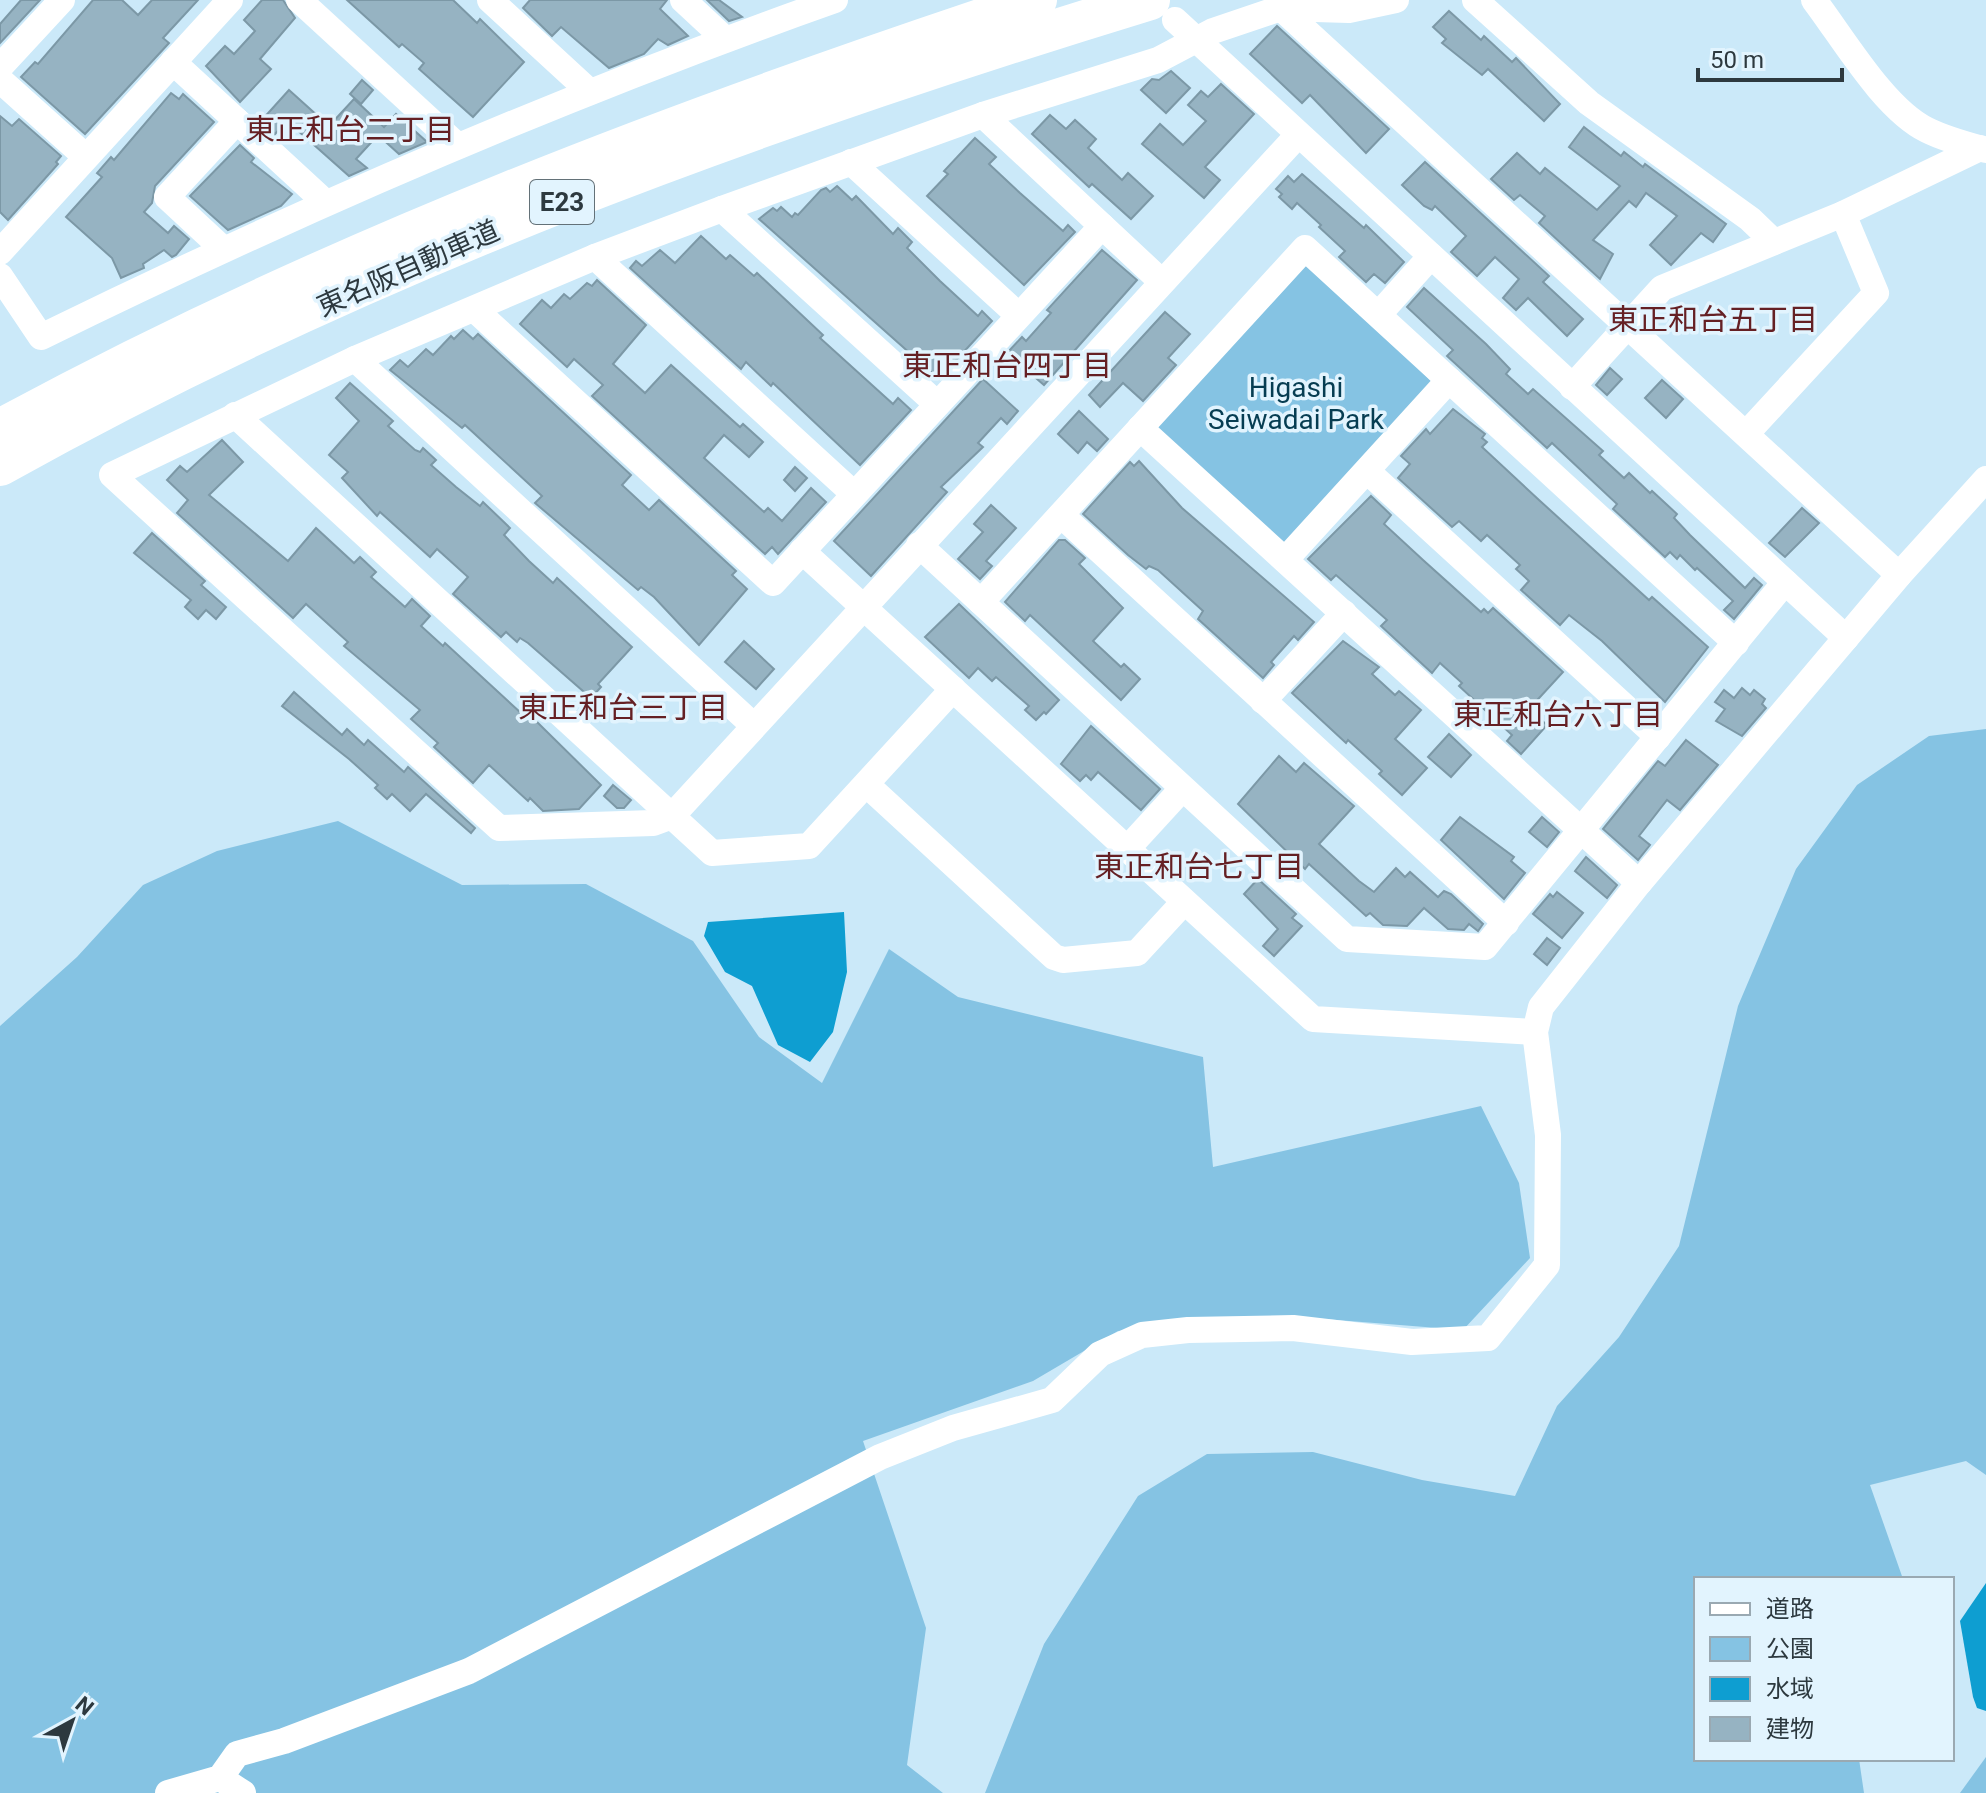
<svg xmlns="http://www.w3.org/2000/svg" width="1986" height="1793" font-family="Roboto,'Noto Sans JP',sans-serif">
  <style>
    .green { fill: #85c3e3 }
    .water { fill: #0e9ed1 }
    .building { fill: #96b3c2; stroke: #7c98a6; stroke-width: 2 }
    .lines { fill: none; stroke-linecap: round; stroke-linejoin: round }
    .minor { stroke: #fff; stroke-width: 26 }
    .highway { stroke: #fff; stroke-width: 40 }
    .labels { text-anchor: middle; stroke-width: 7; stroke-linejoin: round; paint-order: stroke }
    .shield { fill: #e2f4fe; stroke: #637178; stroke-width: 2 }
    .shield-label { font-size: 26px; font-weight: bold; fill: #2d393f }
    .street-label { font-size: 28px; fill: #2d393f; stroke: #e2f4fe }
    .park-label { font-size: 28px; fill: #063d52; stroke: #e2f4fe }
    .neighbourhood-label { font-size: 30px; fill: #652024; stroke: #e2f4fe }
  </style>
  <rect width="100%" height="100%" fill="#cbe9f9"/>
  <g class="green">
    <polygon points="1311,262 1435,385 1289,545 1281,544 1156,431 1155,423 1301,263"/>
    <polygon points="1986,729 1986,1475 1966,1461 1870,1485 1903,1579 1696,1579 1696,1759 1859,1759 1864,1793 985,1793 1044,1644 1138,1496 1207,1454 1313,1452 1422,1480 1515,1496 1557,1406 1619,1337 1679,1246 1738,1006 1796,869 1857,785 1929,736"/>
    <polygon points="338,821 462,885 586,884 693,941 759,1037 822,1083 889,949 958,997 1203,1057 1213,1167 1481,1106 1519,1183 1530,1258 1463,1330 1286,1316 1118,1331 1033,1381 863,1441 926,1628 907,1765 943,1793 0,1793 0,1026 77,957 143,885 217,851"/>
    <polygon points="1986,1757 1986,1793 1960,1793"/>
  </g>
  <g class="water">
    <polygon points="844,912 847,972 833,1032 810,1062 778,1045 752,986 725,972 704,936 708,922"/>
    <polygon points="1986,1583 1986,1711 1977,1708 1973,1697 1960,1621"/>
  </g>
  <g class="building">
    <polygon points="21,0 40,0 0,43 0,24"/>
    <polygon points="93,0 122,0 138,15 152,0 198,0 163,38 169,43 85,134 21,77 35,62 38,64"/>
    <polygon points="262,0 283,0 295,18 260,59 271,69 240,102 206,66 225,46 234,54 255,31 244,20"/>
    <polygon points="347,0 453,0 477,23 480,19 524,62 473,117 419,69 424,63 402,44 399,47"/>
    <polygon points="530,0 667,0 660,9 688,36 668,45 658,39 644,54 609,68 561,27 552,36 523,8"/>
    <polygon points="707,0 719,0 742,17 729,21"/>
    <polygon points="1449,11 1481,40 1484,36 1512,62 1516,58 1560,104 1544,121 1488,69 1482,75 1442,43 1446,39 1433,27"/>
    <polygon points="1277,26 1389,129 1366,153 1310,95 1302,103 1250,54"/>
    <polygon points="1171,71 1190,88 1166,113 1141,90 1152,79 1159,80"/>
    <polygon points="362,80 373,90 361,104 350,94"/>
    <polygon points="1221,84 1254,114 1205,167 1220,180 1204,198 1142,144 1160,124 1183,145 1206,121 1188,105 1201,91 1208,97"/>
    <polygon points="289,90 329,126 354,99 384,127 396,114 427,142 399,154 378,135 356,159 367,168 349,176 287,121 275,134 261,121"/>
    <polygon points="171,93 179,99 183,94 214,122 155,186 152,203 144,212 168,233 174,226 189,239 176,255 172,257 164,250 143,264 144,268 121,278 112,258 66,217 102,177 97,173 111,157 114,160"/>
    <polygon points="1050,115 1066,129 1075,120 1096,139 1088,148 1122,180 1128,173 1153,196 1131,219 1092,184 1089,187 1032,134"/>
    <polygon points="0,116 12,126 19,119 61,156 56,162 58,164 8,220 0,212"/>
    <polygon points="1584,127 1621,156 1624,152 1643,167 1645,164 1726,224 1713,242 1701,233 1671,265 1650,245 1677,216 1646,193 1636,207 1629,201 1593,240 1613,254 1600,279 1539,223 1545,216 1520,195 1514,200 1491,179 1517,153 1540,174 1545,168 1597,210 1620,186 1569,147"/>
    <polygon points="975,138 996,157 989,164 1020,193 1063,231 1068,225 1075,232 1024,285 927,196 948,174 944,171"/>
    <polygon points="240,145 254,158 251,162 292,194 281,206 228,230 190,196"/>
    <polygon points="1425,162 1549,276 1543,282 1583,319 1567,336 1528,298 1516,310 1503,298 1519,279 1495,257 1477,276 1451,252 1466,236 1435,206 1432,210 1424,206 1402,185"/>
    <polygon points="1302,174 1364,228 1366,225 1404,262 1385,283 1374,274 1366,282 1339,257 1345,251 1319,227 1321,225 1297,203 1292,209 1279,197 1282,194 1276,189 1288,176 1294,182"/>
    <polygon points="837,186 852,200 856,196 893,234 898,228 912,242 907,248 940,281 978,316 982,311 992,321 939,379 759,219 773,208 777,211 781,207 792,217 795,213 798,215 821,190 826,188 830,192"/>
    <polygon points="701,236 726,259 730,255 754,276 757,273 823,335 820,338 893,404 898,398 911,410 860,465 773,383 771,386 746,362 741,369 630,268 636,261 642,266 660,250 675,263"/>
    <polygon points="1102,250 1137,280 1044,385 1007,353 1022,337 1026,341 1051,313 1047,310"/>
    <polygon points="597,280 646,325 613,364 645,393 671,365 740,427 743,424 763,442 749,457 724,435 704,458 764,512 768,508 782,521 811,488 826,502 778,554 772,547 765,554 592,396 603,385 574,359 567,367 520,324 542,300 551,308 564,294 570,299 587,283 592,286"/>
    <polygon points="1424,288 1486,344 1510,369 1506,374 1528,394 1533,389 1603,451 1599,455 1624,478 1629,473 1650,493 1652,491 1677,514 1674,518 1690,535 1745,588 1754,578 1762,585 1734,619 1724,610 1733,601 1697,568 1695,570 1680,555 1677,559 1670,552 1665,557 1613,509 1617,504 1552,443 1547,448 1447,356 1453,350 1407,307"/>
    <polygon points="1165,312 1190,334 1168,358 1176,365 1143,401 1123,383 1100,407 1089,395"/>
    <polygon points="463,330 473,339 478,334 631,475 622,485 649,510 659,500 736,571 732,575 747,589 699,645 654,597 641,587 638,590 535,503 542,496 465,425 462,428 390,370 400,360 408,367 426,349 433,355 451,336 454,339"/>
    <polygon points="1610,368 1622,379 1607,395 1596,385"/>
    <polygon points="983,379 1018,411 1007,424 1001,418 978,443 983,447 941,487 947,492 871,576 834,541"/>
    <polygon points="1662,380 1683,399 1666,418 1645,398"/>
    <polygon points="350,383 393,421 388,426 415,450 420,452 423,448 436,460 431,465 456,487 480,506 483,502 510,528 504,535 529,561 553,583 557,578 632,647 598,684 601,687 591,698 528,643 520,638 517,642 506,632 501,637 453,594 468,577 437,549 430,557 380,512 377,516 342,478 348,472 329,455 359,421 336,398"/>
    <polygon points="1453,409 1485,434 1482,438 1487,442 1482,447 1539,500 1649,600 1652,597 1708,647 1665,702 1602,641 1569,615 1560,625 1521,590 1529,581 1516,569 1520,565 1487,535 1481,541 1459,521 1452,527 1398,478 1410,464 1401,456 1426,429 1430,434"/>
    <polygon points="1079,411 1108,439 1097,451 1087,442 1078,453 1058,434"/>
    <polygon points="222,440 243,462 209,495 288,561 316,528 354,563 360,557 376,572 371,577 405,607 412,599 430,616 421,626 443,646 445,643 521,713 524,710 535,720 601,785 579,809 543,811 530,798 528,801 489,765 473,783 434,747 438,743 411,719 420,710 344,646 348,642 306,604 293,618 177,513 188,500 167,480 180,466 187,472"/>
    <polygon points="1139,461 1182,508 1314,622 1298,640 1294,636 1271,662 1274,665 1263,678 1198,619 1203,611 1158,570 1149,566 1146,569 1128,555 1083,514 1130,462 1134,466"/>
    <polygon points="795,467 807,478 795,491 784,480"/>
    <polygon points="1371,496 1391,515 1384,524 1423,560 1481,612 1484,609 1488,613 1493,608 1563,672 1529,709 1547,725 1521,754 1507,741 1512,735 1459,686 1462,683 1440,663 1432,673 1381,626 1387,620 1336,575 1331,580 1308,559"/>
    <polygon points="991,505 1016,528 986,561 992,566 980,579 958,559 983,532 974,524"/>
    <polygon points="1802,508 1819,523 1785,557 1769,543"/>
    <polygon points="152,533 205,581 201,585 226,607 216,619 206,610 198,619 185,607 191,600 134,553"/>
    <polygon points="1059,540 1065,540 1085,558 1079,564 1123,608 1093,641 1121,667 1124,664 1140,679 1121,700 1030,615 1025,621 1005,602"/>
    <polygon points="959,604 1059,700 1046,714 1044,712 1036,720 1025,710 1029,706 996,677 992,681 978,668 969,678 925,637"/>
    <polygon points="744,641 774,669 756,689 725,662"/>
    <polygon points="1343,641 1379,667 1372,674 1395,695 1399,691 1421,710 1395,739 1427,768 1402,795 1379,774 1382,771 1348,740 1346,743 1292,693"/>
    <polygon points="1742,688 1750,695 1754,690 1765,699 1762,704 1766,708 1742,736 1716,721 1725,709 1715,702 1724,690 1734,698"/>
    <polygon points="294,692 342,735 347,729 364,745 368,740 404,772 408,767 475,828 471,833 426,794 410,811 392,794 387,799 375,788 378,785 349,759 282,706"/>
    <polygon points="1091,726 1160,789 1141,810 1098,772 1091,780 1086,775 1080,781 1061,764"/>
    <polygon points="1449,734 1471,755 1451,777 1428,757"/>
    <polygon points="1686,740 1718,765 1680,810 1667,800 1639,836 1650,845 1638,860 1603,829 1658,761 1665,766"/>
    <polygon points="1279,756 1296,772 1304,763 1354,806 1319,844 1359,881 1374,892 1396,868 1405,877 1410,872 1438,897 1444,891 1451,894 1483,924 1478,931 1469,924 1464,930 1448,929 1424,908 1407,926 1383,925 1370,913 1366,916 1309,864 1305,869 1238,804"/>
    <polygon points="613,785 631,800 624,808 617,808 604,796"/>
    <polygon points="1460,817 1514,857 1511,861 1525,873 1504,899 1441,840"/>
    <polygon points="1542,817 1559,832 1547,847 1529,832"/>
    <polygon points="1586,857 1617,885 1607,898 1575,871"/>
    <polygon points="1258,879 1296,914 1292,918 1302,926 1274,956 1263,946 1278,929 1244,894"/>
    <polygon points="1557,892 1583,913 1562,938 1533,914 1550,894 1553,897"/>
    <polygon points="1547,938 1560,948 1547,965 1534,954"/>
  </g>
  <g class="lines">
    <g class="minor">
      <polyline points="299,0 458,146"/>
      <polyline points="490,0 590,92"/>
      <polyline points="683,0 725,39"/>
      <polyline points="1475,0 1589,103 1750,219 1774,242"/>
      <path d="M1814,0C1843,38 1884,109 1927,130C1945,139 1967,145 1986,150"/>
      <polyline points="1281,8 1899,575"/>
      <polyline points="1175,20 1846,638"/>
      <polyline points="173,62 326,203"/>
      <polyline points="0,67 62,0"/>
      <polyline points="0,80 86,157"/>
      <polyline points="983,115 1162,282"/>
      <polyline points="1298,135 672,816 653,823 499,828 112,475 355,359 595,257 722,209 983,115 1158,60 1213,31 1281,8 1349,10 1396,0"/>
      <polyline points="851,162 1018,315"/>
      <polyline points="722,209 937,404"/>
      <polyline points="222,248 167,197 237,121"/>
      <polyline points="0,252 230,0"/>
      <polyline points="595,257 854,494"/>
      <path d="M0,276L41,337C300,210 563,96 835,0"/>
      <polyline points="474,309 773,583 1102,226"/>
      <polyline points="1379,314 1431,256"/>
      <polyline points="355,359 754,726"/>
      <polyline points="1572,387 1662,288 1843,214 1980,148"/>
      <polyline points="235,415 712,853 809,846 953,689"/>
      <polyline points="1140,428 1639,883"/>
      <polyline points="1746,434 1876,293 1843,214"/>
      <polyline points="1367,471 1658,737"/>
      <polyline points="1061,515 1506,923"/>
      <polyline points="919,545 1347,939 1485,947 1785,582"/>
      <polyline points="802,551 1313,1019 1535,1032"/>
      <polyline points="1285,560 1449,380"/>
      <polyline points="981,602 1305,248 1736,643"/>
      <polyline points="1263,701 1344,613"/>
      <polyline points="867,785 1054,957 1063,960 1137,953 1184,902"/>
      <polyline points="1127,849 1182,789"/>
      <polyline points="220,1778 243,1793"/>
      <polyline points="168,1793 220,1778 237,1754 284,1741 469,1671 880,1457 953,1428 1052,1400 1100,1354 1142,1335 1188,1330 1293,1328 1412,1342 1488,1338 1547,1265 1548,1135 1535,1032 1541,1007 1639,883 1899,575 1986,479"/>
    </g>
    <g class="highway">
      <path d="M0,429C329,250 683,117 1037,0"/>
      <path d="M0,466C363,263 754,121 1150,0"/>
    </g>
  </g>
  <g class="labels">
    <rect class="shield" x="530" y="180" width="64" height="44" rx="6"/>
    <g class="shield-label">
      <text x="562" y="211">E23</text>
    </g>
    <g class="street-label">
      <text transform="translate(408 268) rotate(-24)" y="10">東名阪自動車道</text>
    </g>
    <g class="park-label">
      <text x="1296" y="397">Higashi<tspan x="1296" dy="32">Seiwadai Park</tspan></text>
    </g>
    <g class="neighbourhood-label">
      <text x="350" y="140">東正和台二丁目</text>
      <text x="1713" y="330">東正和台五丁目</text>
      <text x="1007" y="376">東正和台四丁目</text>
      <text x="623" y="718">東正和台三丁目</text>
      <text x="1558" y="725">東正和台六丁目</text>
      <text x="1199" y="877">東正和台七丁目</text>
    </g>
  </g>
  <rect x="1694" y="1577" width="260" height="184" fill="#e2f4fe" stroke="#9aa9b2" stroke-width="2"/>
  <rect x="1710" y="1603" width="40" height="12" fill="#ffffff" stroke="#9aa9b2" stroke-width="2"/>
  <text x="1766" y="1617" font-size="24" fill="#2d393f">道路</text>
  <rect x="1710" y="1637" width="40" height="24" fill="#85c3e3" stroke="#9aa9b2" stroke-width="2"/>
  <text x="1766" y="1657" font-size="24" fill="#2d393f">公園</text>
  <rect x="1710" y="1677" width="40" height="24" fill="#0e9ed1" stroke="#9aa9b2" stroke-width="2"/>
  <text x="1766" y="1697" font-size="24" fill="#2d393f">水域</text>
  <rect x="1710" y="1717" width="40" height="24" fill="#96b3c2" stroke="#9aa9b2" stroke-width="2"/>
  <text x="1766" y="1737" font-size="24" fill="#2d393f">建物</text>
  <g transform="translate(72 1721) rotate(40)" stroke="#e2f4fe" stroke-width="6" paint-order="stroke">
  <path d="M0-6L14 30L0 20L-14 30Z" fill="#2d393f"/>
  <text y="-12" font-size="22" font-weight="bold" text-anchor="middle" fill="#2d393f">N</text>
  </g>
  <path d="M1698 68v12h144v-12" fill="none" stroke="#2d393f" stroke-width="4"/>
  <text x="1710" y="68" font-size="24" fill="#2d393f" stroke="#e2f4fe" stroke-width="6" paint-order="stroke">50 m</text>
</svg>
